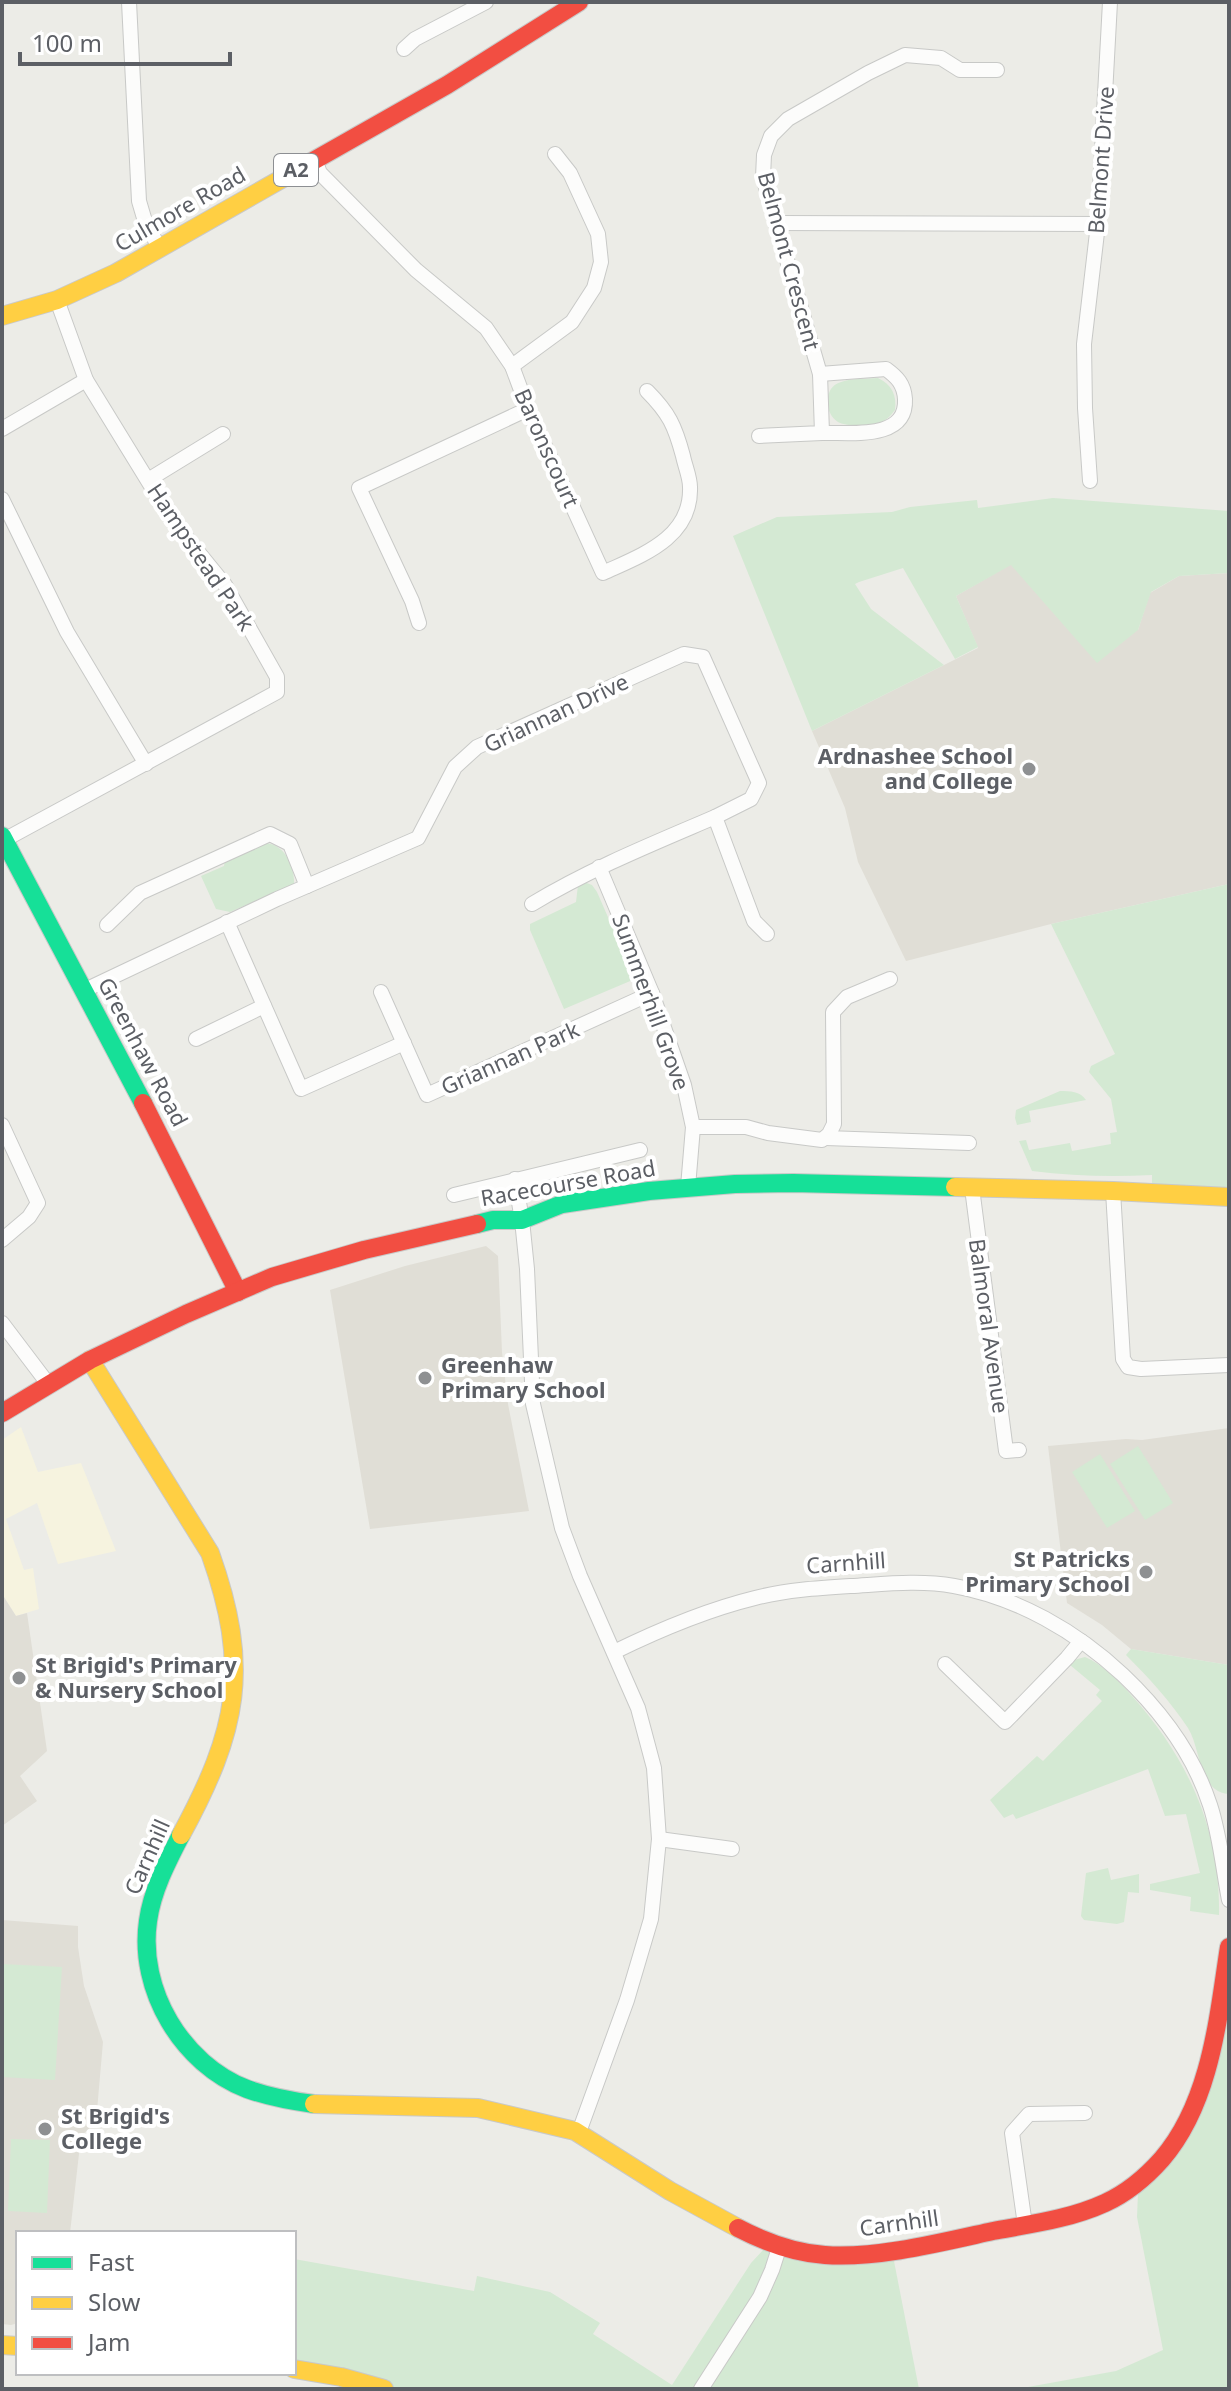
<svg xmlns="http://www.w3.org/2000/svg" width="1231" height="2391" font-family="'Noto Sans',sans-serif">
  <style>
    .commercial { fill: #f6f3df }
    .education { fill: #e0ded6 }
    .green { fill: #d4e9d3 }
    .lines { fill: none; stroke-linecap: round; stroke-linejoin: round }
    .street-casing { stroke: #c8c9c7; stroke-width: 16 }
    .fast-casing { stroke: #c9c9c8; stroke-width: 20 }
    .slow-casing { stroke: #c9c9c8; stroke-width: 20 }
    .jam-casing { stroke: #c9c9c8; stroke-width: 20 }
    .street { stroke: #fcfcfb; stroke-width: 14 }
    .fast { stroke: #16e098; stroke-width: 18 }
    .slow { stroke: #ffcf43; stroke-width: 18 }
    .jam { stroke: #f24e42; stroke-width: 18 }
    .poi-dot { fill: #8e9092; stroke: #fff; stroke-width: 3 }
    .labels { text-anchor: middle; stroke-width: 8; stroke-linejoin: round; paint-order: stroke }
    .shield { fill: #fff; stroke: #8d8f93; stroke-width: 2 }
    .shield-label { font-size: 20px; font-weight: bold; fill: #5c5f65 }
    .street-label { font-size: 22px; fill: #5c5f65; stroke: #fff }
    .poi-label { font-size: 22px; font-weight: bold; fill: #5c5f65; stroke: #fff; text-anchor: start }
  </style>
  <rect width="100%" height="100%" fill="#ecece7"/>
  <polygon class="commercial" points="21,1427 38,1472 81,1463 116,1551 58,1564 37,1503 6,1519 24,1570 33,1568 39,1609 16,1616 2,1594 2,1440"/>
  <g class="education">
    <polygon points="1011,564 1138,630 1150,593 1179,576 1229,573 1229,884 1051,924 906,961 858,862 845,808 812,731 978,648 956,596"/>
    <polygon points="486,1246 498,1256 502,1352 508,1404 529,1511 370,1529 330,1290 405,1266"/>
    <polygon points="1229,1428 1229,1665 1131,1649 1102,1625 1067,1603 1048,1446 1126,1439 1142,1440"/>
    <polygon points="2,1594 16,1616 27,1613 47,1751 20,1776 37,1801 2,1826"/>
    <polygon points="2,1920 78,1926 78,1947 84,1986 103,2042 96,2122 81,2136 70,2233 18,2233 18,2323 11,2325 2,2324"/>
  </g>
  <g class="green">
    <path d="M878,378C892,385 897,395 895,410C891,415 887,420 881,422C871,426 846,427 838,422C824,413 823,387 841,382C852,378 866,379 878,378Z"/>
    <polygon points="1053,498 1229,511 1229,573 1179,576 1151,592 1138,630 1097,663 1011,565 956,596 978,647 955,659 903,568 859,582 855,584 871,609 944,665 812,731 733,536 777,517 892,512 910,507 977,500 978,508"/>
    <path d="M264,843C284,843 295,866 294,884L230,912L216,909L201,876L224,866L225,860Z"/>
    <polygon points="584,882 592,885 597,892 635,979 564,1009 530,930 530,924 576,902 578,885"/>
    <path d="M1229,884V1188H1152V1175C1111,1177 1072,1176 1032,1171L1019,1141L1026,1140L1029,1150L1070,1143L1072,1151L1111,1144L1110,1133L1117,1132L1111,1099L1089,1072L1091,1066L1115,1054L1051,924Z"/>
    <path d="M1060,1091C1070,1091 1080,1091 1086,1100L1029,1111L1031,1122L1017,1125L1015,1118L1016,1110Z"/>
    <polygon points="1138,1446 1173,1503 1145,1520 1110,1464"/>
    <polygon points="1100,1454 1135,1511 1107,1528 1072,1472"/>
    <path d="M1131,1649L1229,1665V1794C1198,1792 1201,1748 1188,1728C1170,1701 1149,1678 1126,1655Z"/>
    <path d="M1085,1657C1102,1664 1120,1682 1132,1696C1188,1758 1221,1831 1219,1915L1190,1911L1191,1897L1150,1890V1884L1200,1873L1186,1814L1165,1816L1148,1769L1016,1819L1013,1814L1004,1818L990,1800L1037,1756L1043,1761L1102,1701L1096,1695L1100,1690L1070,1665L1074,1660Z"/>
    <polygon points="1108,1868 1111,1880 1139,1874 1139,1893 1128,1892 1124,1922 1117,1924 1084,1920 1081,1916 1086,1873"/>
    <polygon points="2,1964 62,1967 55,2080 2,2077"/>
    <polygon points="1229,2013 1229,2389 1017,2389 1116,2371 1163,2350 1137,2217 1138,2193 1155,2179"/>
    <polygon points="11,2139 50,2140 47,2213 8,2211"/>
    <polygon points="765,2248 893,2256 919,2389 378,2389 294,2366 294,2259 474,2291 477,2276 550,2292 600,2323 593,2334 672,2385 751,2263"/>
  </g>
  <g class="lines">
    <g class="street-casing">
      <g id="street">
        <polyline points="129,2 139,201 144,218 159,248"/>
        <polyline points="404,49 415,39 486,2"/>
        <path d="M315,160L320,173L416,270L486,328L512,366L528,409L603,573C642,555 692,538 690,487C690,477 685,466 683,456C675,426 669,413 647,391"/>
        <polyline points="775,223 1098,224"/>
        <polyline points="512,366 572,322 594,288 601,262 598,234 570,173 555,154"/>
        <path d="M820,374L886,369C897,377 904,384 905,399C907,441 850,432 822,433"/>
        <polyline points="2,429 86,380"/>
        <polyline points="759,436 822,433 820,374 763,177 764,155 771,136 788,119 868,73 905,55 941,58 960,70 997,70"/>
        <polyline points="148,480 223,434"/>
        <polyline points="1090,481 1085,408 1084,344 1098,224 1110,2"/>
        <polyline points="2,499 67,632 146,764"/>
        <polyline points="419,623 412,601 359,488 528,409"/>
        <polyline points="4,840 277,692 277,677 225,585 172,520 86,380 57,300"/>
        <polyline points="599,867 652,993 684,1085 693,1127 688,1187"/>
        <path d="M532,904C590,869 652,844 715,817L754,921L767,934"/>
        <polyline points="227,922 301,1089 404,1043"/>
        <polyline points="107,925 140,893 270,834 290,844 307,886"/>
        <polyline points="83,991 277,899 418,838 455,767 477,747 684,654 703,657 759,783 751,799 715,817"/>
        <polyline points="381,992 427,1095 652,993"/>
        <polyline points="196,1039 264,1006"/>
        <polyline points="2,1125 38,1203 29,1217 2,1240"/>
        <polyline points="693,1127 746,1127 768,1133 822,1140 829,1134 834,1124 833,1012 847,997 890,979"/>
        <polyline points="826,1138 969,1143"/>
        <polyline points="515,1179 522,1220 527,1269 533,1404 562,1528 580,1576 638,1708 654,1768 659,1839 651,1919 627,2000 579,2132"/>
        <polyline points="972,1188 1006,1451 1019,1450"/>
        <polyline points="1113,1191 1123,1359 1128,1367 1141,1369 1229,1365"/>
        <polyline points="454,1195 640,1150"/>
        <polyline points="2,1323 49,1385"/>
        <path d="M614,1652C659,1630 706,1610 755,1598C786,1590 819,1588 851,1586C885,1584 920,1580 954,1586C1017,1597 1077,1632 1123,1675C1161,1711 1194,1756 1210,1805C1220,1835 1223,1869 1229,1900"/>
        <polyline points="945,1664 1005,1722 1067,1658 1081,1641"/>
        <polyline points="659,1839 732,1849"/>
        <polyline points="1025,2225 1012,2133 1029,2114 1085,2113"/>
        <polyline points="701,2389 760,2297 772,2270 780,2245"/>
      </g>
    </g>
    <g class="fast-casing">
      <g id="fast">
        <polyline points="2,836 143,1103"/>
        <polyline points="477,1224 493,1220 522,1220 562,1204 649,1191 735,1184 793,1183 955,1187"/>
        <path d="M181,1835C167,1862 152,1891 148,1921C138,1990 182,2064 247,2089C269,2097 291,2101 314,2104"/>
      </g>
    </g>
    <g class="slow-casing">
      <g id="slow">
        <polyline points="2,316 57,300 116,273 299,169"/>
        <polyline points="955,1187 1113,1191 1229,1197"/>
        <path d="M90,1360L210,1553C251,1668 238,1730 181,1835"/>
        <polyline points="314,2104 478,2108 575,2131 670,2191 738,2228"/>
        <polyline points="2,2345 18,2346"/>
        <polyline points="294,2369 341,2377 384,2389"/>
      </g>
    </g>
    <g class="jam-casing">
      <g id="jam">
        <polyline points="299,169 447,85 579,2"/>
        <polyline points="143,1103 238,1292"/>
        <polyline points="2,1413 90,1360 186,1314 272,1277 364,1250 477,1224"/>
        <path d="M738,2228C765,2242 795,2253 825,2255C876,2259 943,2242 993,2231C1031,2224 1070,2219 1105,2203C1127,2193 1146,2177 1162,2159C1211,2102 1218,2018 1229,1947"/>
      </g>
    </g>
    <use href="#street" class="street"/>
    <use href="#fast" class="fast"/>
    <use href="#slow" class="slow"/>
    <use href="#jam" class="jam"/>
  </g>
  <g class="poi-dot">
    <circle cx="1029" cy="769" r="8"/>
    <circle cx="425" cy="1378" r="8"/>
    <circle cx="1146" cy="1572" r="8"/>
    <circle cx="19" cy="1678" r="8"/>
    <circle cx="45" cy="2129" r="8"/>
  </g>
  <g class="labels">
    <rect class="shield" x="274" y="154" width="44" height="32" rx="6"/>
    <g class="shield-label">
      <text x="296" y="177">A2</text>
    </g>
    <g class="street-label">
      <text transform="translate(1101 160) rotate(-86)" y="8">Belmont Drive</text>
      <text transform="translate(180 209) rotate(-30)" y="8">Culmore Road</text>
      <text transform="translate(789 261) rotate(75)" y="8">Belmont Crescent</text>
      <text transform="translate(547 448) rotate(66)" y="8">Baronscourt</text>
      <text transform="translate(201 557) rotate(56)" y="8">Hampstead Park</text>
      <text transform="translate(556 713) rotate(-25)" y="8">Griannan Drive</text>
      <text transform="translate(651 1002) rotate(70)" y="8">Summerhill Grove</text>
      <text transform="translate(143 1052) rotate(62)" y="8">Greenhaw Road</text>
      <text transform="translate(510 1058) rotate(-24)" y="8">Griannan Park</text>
      <text transform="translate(568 1183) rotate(-10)" y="8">Racecourse Road</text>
      <text transform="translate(989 1326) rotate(82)" y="8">Balmoral Avenue</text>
      <text transform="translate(846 1563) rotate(-4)" y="8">Carnhill</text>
      <text transform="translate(147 1857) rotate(-66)" y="8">Carnhill</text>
      <text transform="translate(899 2223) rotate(-8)" y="8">Carnhill</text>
    </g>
    <g class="poi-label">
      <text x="1013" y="764" text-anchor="end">Ardnashee School<tspan x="1013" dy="25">and College</tspan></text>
      <text x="441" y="1373">Greenhaw<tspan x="441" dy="25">Primary School</tspan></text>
      <text x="1130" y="1567" text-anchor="end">St Patricks<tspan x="1130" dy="25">Primary School</tspan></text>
      <text x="35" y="1673">St Brigid's Primary<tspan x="35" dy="25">&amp; Nursery School</tspan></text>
      <text x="61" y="2124">St Brigid's<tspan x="61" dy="25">College</tspan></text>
    </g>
  </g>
  <rect width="1231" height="2391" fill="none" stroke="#5c5f65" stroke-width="8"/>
  <rect x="16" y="2231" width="280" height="144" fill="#ffffff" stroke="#bebfc1" stroke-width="2"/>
  <rect x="32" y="2257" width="40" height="12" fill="#16e098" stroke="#bebfc1" stroke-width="2"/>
  <text x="88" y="2271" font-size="24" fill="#5c5f65">Fast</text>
  <rect x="32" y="2297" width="40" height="12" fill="#ffcf43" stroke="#bebfc1" stroke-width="2"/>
  <text x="88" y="2311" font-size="24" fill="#5c5f65">Slow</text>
  <rect x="32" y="2337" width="40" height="12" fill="#f24e42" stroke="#bebfc1" stroke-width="2"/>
  <text x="88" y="2351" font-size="24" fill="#5c5f65">Jam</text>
  <path d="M20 52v12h210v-12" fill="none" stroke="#5c5f65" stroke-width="4"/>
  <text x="32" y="52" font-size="24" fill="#5c5f65" stroke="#ffffff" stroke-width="6" paint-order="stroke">100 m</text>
</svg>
